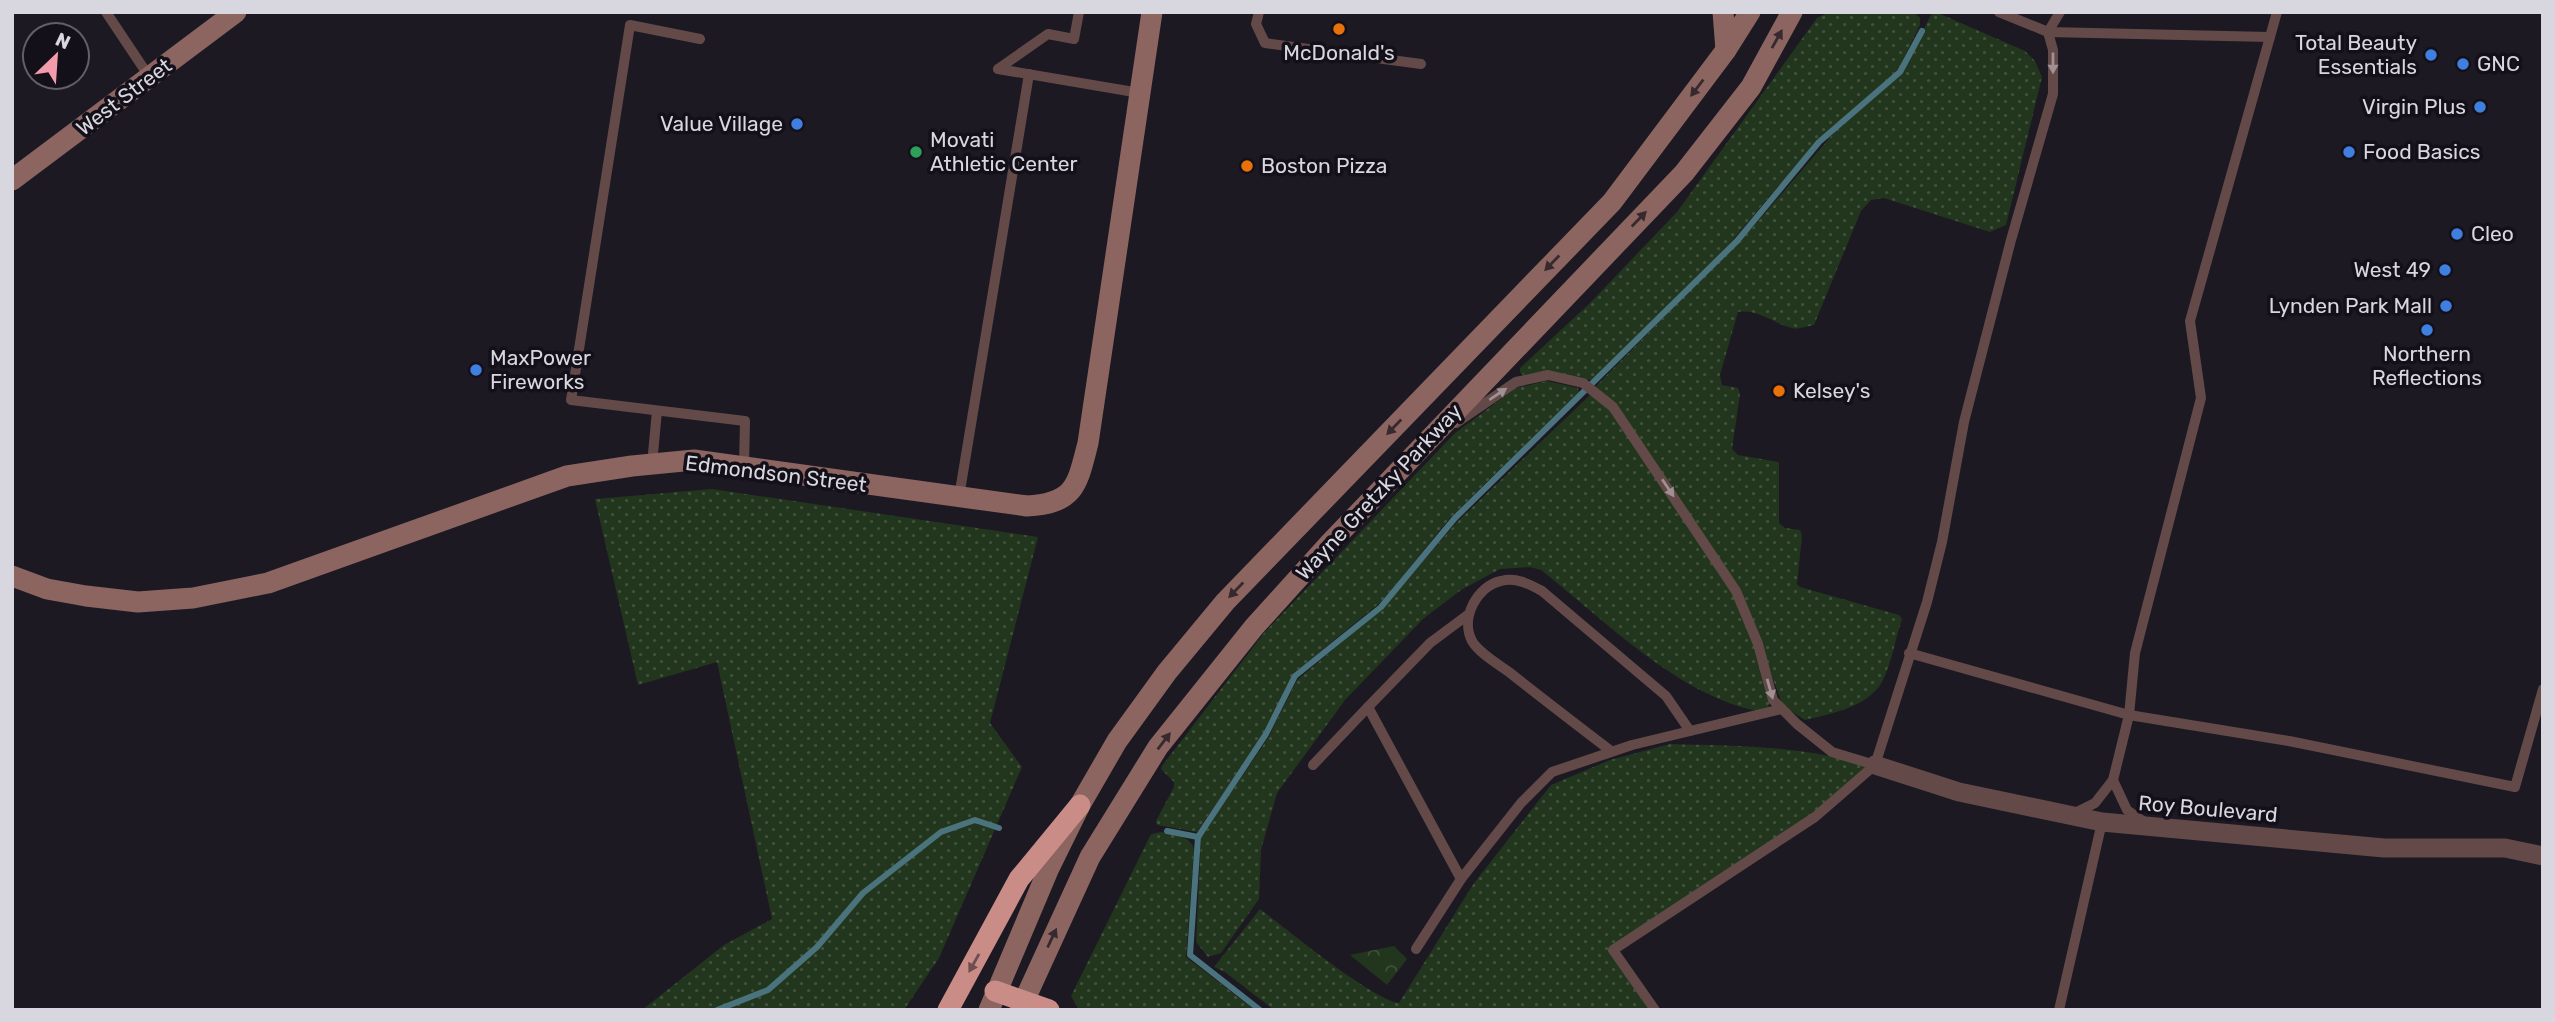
<svg xmlns="http://www.w3.org/2000/svg" width="2555" height="1022" font-family="Rubik,sans-serif">
  <style>
    .grass { fill: url(#grass-dots) }
    .park { fill: url(#park-crowns) }
    .lines { fill: none; stroke-linecap: round; stroke-linejoin: round }
    .stream { stroke: #4b737e; stroke-width: 6 }
    .lane { stroke: #634a48; stroke-width: 10 }
    .street { stroke: #634a48; stroke-width: 19 }
    .secondary { stroke: #8c6561; stroke-width: 21 }
    .highway { stroke: #c98c87; stroke-width: 21 }
    .oneway { fill: #372a2f }
    .oneway2 { fill: #9e9093 }
    .oneway3 { fill: #6e4e50 }
    .food-dot { fill: #e8710a; stroke: #13101a; stroke-width: 2.5 }
    .shop-dot { fill: #3f7fe0; stroke: #13101a; stroke-width: 2.5 }
    .leisure-dot { fill: #2e9e5b; stroke: #13101a; stroke-width: 2.5 }
    .labels { text-anchor: middle; stroke-width: 7; stroke-linejoin: round; paint-order: stroke }
    .poi-label { font-size: 21px; fill: #d8d6de; stroke: #13101a; text-anchor: start }
    .street-label { font-size: 21px; fill: #d8d6de; stroke: #13101a }
  </style>
  <defs>
    <pattern id="grass-dots" width="8" height="8" patternUnits="userSpaceOnUse" patternTransform="scale(1.75)"><rect width="8" height="8" fill="#21361c"/><path d="M2 2h.1M6 6h.1" fill="none" stroke="#40523d" stroke-width="1.8" stroke-linecap="round"/></pattern>
    <pattern id="park-crowns" width="20" height="18" patternUnits="userSpaceOnUse" patternTransform="scale(1.75)"><rect width="20" height="18" fill="#21361c"/><path d="M2 6a3 3 0 1 1 6 0M12 15a3 3 0 1 1 6 0" fill="none" stroke="#40523d"/></pattern>
  </defs>
  <rect width="100%" height="100%" fill="#1c1923"/>
  <g class="grass">
    <polygon points="1829,12 1914,12 1920,18 1920,25 1898,70 1818,139 1732,241 1682,294 1593,380 1524,376 1520,372 1520,368 1590,303 1677,212 1817,18"/>
    <path d="M1932,13H1938L2025,51L2035,61L2042,77L2006,225L1990,232L1884,198L1871,200L1861,211L1814,325C1807,326 1798,330 1792,328C1772,323 1759,309 1738,312L1720,375L1722,385L1738,388L1740,394L1732,449L1738,455L1779,462V523L1785,528L1800,530L1802,536L1797,584L1800,587L1899,615L1902,619C1896,637 1891,665 1882,682C1868,707 1830,714 1805,720L1783,706L1745,605L1596,390L1597,385L1753,227L1833,134L1901,74Z"/>
    <polygon points="1547,381 1578,388 1579,392 1450,518 1382,601 1294,673 1264,733 1197,832 1157,825 1156,821 1174,787 1174,782 1161,769 1162,766 1264,633 1455,433 1516,388"/>
    <path d="M1590,395L1611,408L1733,592L1753,641L1770,699L1768,708L1762,712C1679,697 1606,621 1541,570L1530,567L1500,569L1461,590L1423,619L1345,700L1277,793L1261,850L1259,899L1221,953L1208,957L1196,942L1201,837L1268,738L1297,680L1383,608L1457,522Z"/>
    <polygon points="712,489 1038,537 990,723 1022,767 939,958 904,1010 642,1010 724,945 772,919 717,662 638,685 595,499"/>
    <path d="M1670,744C1735,746 1807,745 1869,767L1814,816L1610,953L1649,1010H1274L1225,972L1214,967L1260,909C1285,928 1373,1000 1399,1003L1474,883L1551,785L1610,760Z"/>
    <path d="M1161,832C1175,836 1191,835 1194,850L1186,957L1255,1010H1079L1071,996L1151,834Z"/>
  </g>
  <polygon class="park" points="1394,946 1407,959 1387,985 1350,955"/>
  <g class="lines">
    <g class="stream">
      <polyline points="1167,831 1198,837"/>
      <polyline points="717,1010 768,990 817,947 863,893 941,832 975,820 999,828"/>
      <polyline points="1260,1010 1190,955 1198,837 1266,734 1295,676 1381,607 1455,518 1737,241 1819,142 1900,72 1922,31"/>
    </g>
    <g class="lane">
      <polyline points="106,12 150,78"/>
      <polyline points="1259,12 1256,24 1265,43 1421,64"/>
      <polyline points="1999,12 2048,32 2270,37"/>
      <polyline points="2048,32 2060,12"/>
      <polyline points="700,39 630,25 571,400 745,421 744,467"/>
      <polyline points="998,69 1140,93"/>
      <polyline points="998,69 1048,34 1074,39 1079,12"/>
      <polyline points="1456,423 1516,382 1548,375 1583,383 1613,407 1736,591 1758,644 1773,700 1797,724 1832,752 1875,765"/>
      <polyline points="652,464 657,411"/>
      <polyline points="959,497 1029,74"/>
      <polyline points="1469,614 1430,643 1368,707 1461,879 1521,803 1552,772 1632,745 1782,709"/>
      <polyline points="1909,653 2129,715 2289,741 2515,787 2543,689"/>
      <path d="M1611,751C1577,725 1543,699 1509,672C1498,664 1479,653 1472,641C1460,618 1477,586 1501,581C1516,577 1529,584 1542,591L1666,696L1690,731"/>
      <polyline points="1313,765 1368,707"/>
      <polyline points="2113,780 2127,810 2143,821"/>
      <polyline points="2075,813 2095,803 2113,780 2129,715 2135,653 2201,398 2190,321 2277,12"/>
      <polyline points="1416,949 1461,879"/>
      <polyline points="1655,1010 1613,950 1815,817 1875,765 1927,602 1942,542 1964,422 2011,240 2053,94 2053,50 2048,32"/>
      <polyline points="2059,1010 2102,822"/>
    </g>
    <polyline class="street" points="1875,765 1959,792 2102,822 2384,848 2505,848 2543,856"/>
    <g class="secondary">
      <polyline points="1723,12 1726,50"/>
      <polyline points="12,180 236,12"/>
      <path d="M12,576L47,589L86,596L138,602L193,598L268,583L567,476L632,466L694,460L1027,506C1075,503 1077,486 1088,443L1152,12"/>
      <polyline points="989,1010 1049,868 1080,805 1117,741 1167,672 1225,602 1612,202 1726,50 1750,12"/>
      <polyline points="1020,1010 1090,857 1158,747 1254,627 1329,544 1684,173 1751,87 1792,12"/>
    </g>
    <g class="highway">
      <polyline points="995,991 1049,1010"/>
      <polyline points="948,1010 1019,879 1080,805"/>
    </g>
  </g>
  <defs><path id="oneway-solid" d="M-6-.8H1V-3.2L6.5 0L1 3.2V.8H-6Z" transform="scale(1.75)"/></defs>
  <g class="oneway">
    <use href="#oneway-solid" transform="translate(1777 39) rotate(-61)"/>
    <use href="#oneway-solid" transform="translate(1697 88) rotate(127)"/>
    <use href="#oneway-solid" transform="translate(1639 219) rotate(-46)"/>
    <use href="#oneway-solid" transform="translate(1552 263) rotate(134)"/>
    <use href="#oneway-solid" transform="translate(1394 427) rotate(134)"/>
    <use href="#oneway-solid" transform="translate(1236 590) rotate(134)"/>
    <use href="#oneway-solid" transform="translate(1164 741) rotate(-53)"/>
    <use href="#oneway-solid" transform="translate(1052 938) rotate(-65)"/>
  </g>
  <g class="oneway2">
    <use href="#oneway-solid" transform="translate(2053 63) rotate(90)"/>
    <use href="#oneway-solid" transform="translate(1498 394) rotate(-34)"/>
    <use href="#oneway-solid" transform="translate(1668 488) rotate(56)"/>
    <use href="#oneway-solid" transform="translate(1770 689) rotate(74)"/>
  </g>
  <use class="oneway3" href="#oneway-solid" transform="translate(974 963) rotate(119)"/>
  <g class="food-dot">
    <circle cx="1339" cy="29" r="7"/>
    <circle cx="1247" cy="166" r="7"/>
    <circle cx="1779" cy="391" r="7"/>
  </g>
  <g class="shop-dot">
    <circle cx="2431" cy="55" r="7"/>
    <circle cx="2463" cy="64" r="7"/>
    <circle cx="2480" cy="107" r="7"/>
    <circle cx="797" cy="124" r="7"/>
    <circle cx="2349" cy="152" r="7"/>
    <circle cx="2457" cy="234" r="7"/>
    <circle cx="2445" cy="270" r="7"/>
    <circle cx="2446" cy="306" r="7"/>
    <circle cx="2427" cy="330" r="7"/>
    <circle cx="476" cy="370" r="7"/>
  </g>
  <circle class="leisure-dot" cx="916" cy="152" r="7"/>
  <g class="labels">
    <g class="poi-label">
      <text x="2417" y="50" text-anchor="end">Total Beauty<tspan x="2417" dy="24">Essentials</tspan></text>
      <text x="1339" y="60" text-anchor="middle">McDonald's</text>
      <text x="2477" y="71">GNC</text>
      <text x="2466" y="114" text-anchor="end">Virgin Plus</text>
      <text x="783" y="131" text-anchor="end">Value Village</text>
      <text x="930" y="147">Movati<tspan x="930" dy="24">Athletic Center</tspan></text>
      <text x="2363" y="159">Food Basics</text>
      <text x="1261" y="173">Boston Pizza</text>
      <text x="2471" y="241">Cleo</text>
      <text x="2431" y="277" text-anchor="end">West 49</text>
      <text x="2432" y="313" text-anchor="end">Lynden Park Mall</text>
      <text x="2427" y="361" text-anchor="middle">Northern<tspan x="2427" dy="24">Reflections</tspan></text>
      <text x="490" y="365">MaxPower<tspan x="490" dy="24">Fireworks</tspan></text>
      <text x="1793" y="398">Kelsey's</text>
    </g>
    <g class="street-label">
      <text transform="translate(124 97) rotate(-37)" y="7">West Street</text>
      <text transform="translate(776 474) rotate(7)" y="7">Edmondson Street</text>
      <text transform="translate(1379 492) rotate(-47)" y="7">Wayne Gretzky Parkway</text>
      <text transform="translate(2208 809) rotate(5)" y="7">Roy Boulevard</text>
    </g>
  </g>
  <rect width="2555" height="1022" fill="none" stroke="#d8d6de" stroke-width="28"/>
  <g transform="translate(56 56) rotate(25)"><circle r="33" fill="#13101a" stroke="#625f68" stroke-width="2"/>
  <path d="M0-5L12 26L0 18L-12 26Z" fill="#f39aab"/>
  <text y="-10" font-size="19" font-weight="bold" text-anchor="middle" fill="#d8d6de">N</text>
  </g>
</svg>
